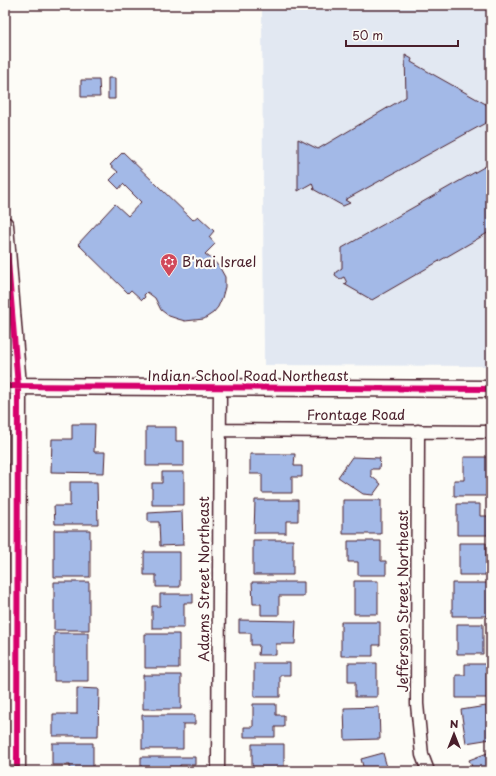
<svg xmlns="http://www.w3.org/2000/svg" width="496" height="776" font-family="'Playpen Sans',sans-serif">
<rect width="100%" height="100%" fill="#fdfcf7"/>
<filter id="ink" filterUnits="userSpaceOnUse"><feTurbulence type="fractalNoise" baseFrequency=".025" numOctaves="2"/><feDisplacementMap in="SourceGraphic" scale="8" xChannelSelector="R" yChannelSelector="G"/><feConvolveMatrix kernelMatrix="1 2 1 2 8 2 1 2 1" color-interpolation-filters="sRGB"/></filter>
<g filter="url(#ink)">
<path fill="#e2e8f2" d="M 262,5 L 491,5 L 491,366 L 264,365 Z"/>
<path fill="#a3b9e7" stroke="#4a1f2b" d="M 405,55 L 412,59 L 411,62 L 491,107 L 491,120 L 345,200 L 350,203 L 343,206 L 313,189 L 314,189 L 312,183 L 298,191 L 298,139 L 318,149 L 406,97 Z
M 108,78 L 115,78 L 115,99 L 108,99 Z
M 81,80 L 99,80 L 100,97 L 81,97 Z
M 123,152 L 193,220 L 198,216 L 214,231 L 209,237 L 215,244 L 205,254 L 213,260 L 220,268 L 225,277 L 225,287 L 222,298 L 218,307 L 213,313 L 204,319 L 185,321 L 178,319 L 169,316 L 161,310 L 155,298 L 147,292 L 144,295 L 145,297 L 142,300 L 131,290 L 128,293 L 78,244 L 115,204 L 128,216 L 141,202 L 123,184 L 119,189 L 110,180 L 118,172 L 110,165 Z
M 491,163 L 491,231 L 372,300 L 344,284 L 347,283 L 344,277 L 340,279 L 335,275 L 336,272 L 342,268 L 342,248 Z
M 72,424 L 95,424 L 94,452 L 105,452 L 104,473 L 51,472 L 52,439 L 72,439 Z
M 146,427 L 176,427 L 176,441 L 184,441 L 184,466 L 146,466 Z
M 250,454 L 295,454 L 294,466 L 302,466 L 302,477 L 292,477 L 292,493 L 262,493 L 262,474 L 250,474 Z
M 352,457 L 380,458 L 379,469 L 371,469 L 371,476 L 381,484 L 373,495 L 363,494 L 338,477 Z
M 464,457 L 490,457 L 490,496 L 454,496 L 454,480 L 464,480 Z
M 162,472 L 184,472 L 184,505 L 152,505 L 152,483 L 162,483 Z
M 70,482 L 97,482 L 98,524 L 55,524 L 54,506 L 70,506 Z
M 255,500 L 298,500 L 298,521 L 286,521 L 286,533 L 254,533 Z
M 343,500 L 381,500 L 381,534 L 343,534 Z
M 457,504 L 480,504 L 480,516 L 488,516 L 488,535 L 457,535 Z
M 182,511 L 183,545 L 160,546 L 159,522 L 148,522 L 148,513 Z
M 54,530 L 90,530 L 90,577 L 54,577 Z
M 253,540 L 293,540 L 293,575 L 253,575 Z
M 348,541 L 381,541 L 381,561 L 386,561 L 386,575 L 358,575 L 358,562 L 348,562 Z
M 459,543 L 486,543 L 486,575 L 459,575 Z
M 144,552 L 180,552 L 180,587 L 156,587 L 156,575 L 144,575 Z
M 354,581 L 378,581 L 378,614 L 354,614 Z
M 54,582 L 89,582 L 89,630 L 54,630 Z
M 252,582 L 304,582 L 304,596 L 279,596 L 279,615 L 261,615 L 261,604 L 253,604 Z
M 452,583 L 491,583 L 491,616 L 452,616 Z
M 160,594 L 193,594 L 193,603 L 184,603 L 184,628 L 152,628 L 152,606 L 160,606 Z
M 239,620 L 296,621 L 295,644 L 276,644 L 276,655 L 258,655 L 259,645 L 251,645 L 251,633 L 239,633 Z
M 341,622 L 380,622 L 380,645 L 373,645 L 373,656 L 341,656 Z
M 457,624 L 483,624 L 483,654 L 457,654 Z
M 54,633 L 88,633 L 88,681 L 54,681 Z
M 145,634 L 179,634 L 179,668 L 145,668 Z
M 254,663 L 290,663 L 290,675 L 280,675 L 280,697 L 254,697 Z
M 348,663 L 377,663 L 377,697 L 355,697 L 355,682 L 348,682 Z
M 465,664 L 487,664 L 487,698 L 456,698 L 456,675 L 465,675 Z
M 143,675 L 181,675 L 181,709 L 143,709 Z
M 77,688 L 99,689 L 98,736 L 53,736 L 53,714 L 77,714 Z
M 253,704 L 276,704 L 276,715 L 284,715 L 284,727 L 275,727 L 275,737 L 244,737 L 244,727 L 253,727 Z
M 486,706 L 489,728 L 491,727 L 491,739 L 466,743 L 461,710 Z
M 379,707 L 380,739 L 345,740 L 344,708 Z
M 142,715 L 195,715 L 195,724 L 183,724 L 183,749 L 142,749 Z
M 52,743 L 93,743 L 93,771 L 70,771 L 70,765 L 52,765 Z
M 252,744 L 284,744 L 284,768 L 277,768 L 277,771 L 252,770 Z
M 490,752 L 491,771 L 474,771 L 469,760 Z
M 383,753 L 388,771 L 361,771 L 364,770 L 361,759 Z
M 141,757 L 195,757 L 195,765 L 180,765 L 180,771 L 141,771 Z"/>
<g fill="none" stroke-linecap="round" stroke-linejoin="round">
<defs>
<path id="minor" d="M 220,430 L 491,432
M 418,431 L 417,704 L 422,755 L 428,771
M 218,771 L 220,387"/>
<path id="tertiary" d="M 5,225 L 18,386 L 17,771
M 5,386 L 491,389"/>
</defs>
<use href="#minor" stroke="#4a1f2b" stroke-width="15"/>
<use href="#tertiary" stroke="#4a1f2b" stroke-width="19"/>
<use href="#minor" stroke="#fdfcf7" stroke-width="12"/>
<use href="#tertiary" stroke="#fdfcf7" stroke-width="16"/>
<defs>
<path id="cycleway" d="M 5,225 L 18,386 L 17,771
M 5,386 L 491,389"/>
</defs>
<use href="#cycleway" stroke="#fdfcf7" stroke-width="8"/>
<use href="#cycleway" stroke="#d6006c" stroke-width="6"/>
</g>
</g>
<defs>
<symbol id="synagogue-pin" viewBox="-11 -11 22 30"><path d="M0 17L-7.5 6A9.5 9.5 0 1 1 7.5 6Z" fill="#d1495b" stroke="#fdfcf7"/><path d="M0-6.5L5.6 3.2H-5.6ZM0 6.5L5.6-3.2H-5.6Z" fill="#fff"/></symbol>
</defs>
<g fill-rule="evenodd">
<use href="#synagogue-pin" x="159" y="252" width="20" height="27"/>
</g>
<g text-anchor="middle" stroke-width="4" stroke-linejoin="round" paint-order="stroke">
<g font-size="14" fill="#4a1f2b" stroke="#fdfcf7" text-anchor="start">
<text x="182" y="267">B'nai Israel</text>
</g>
<g font-size="14" fill="#4a1f2b" stroke="#fdfcf7">
<text x="248" y="381">Indian School Road Northeast</text>
<text x="356" y="420">Frontage Road</text>
<text transform="translate(204 579) rotate(-90)" y="5">Adams Street Northeast</text>
<text transform="translate(403 601) rotate(-90)" y="5">Jefferson Street Northeast</text>
</g>
</g>
<rect width="496" height="776" fill="none" stroke="#fdfcf7" stroke-width="20"/>
<rect x="10" y="10" width="476" height="756" fill="none" stroke="#4a1f2b" stroke-width="1.5" filter="url(#ink)"/>
<g transform="translate(454 734)" stroke="#fdfcf7" stroke-width="3" paint-order="stroke">
<path d="M0-3L7 15L0 10L-7 15Z" fill="#4a1f2b"/>
<text y="-6" font-size="11" font-weight="bold" text-anchor="middle" fill="#4a1f2b">N</text>
</g>
<path d="M346 40v6h112v-6" fill="none" stroke="#4a1f2b" stroke-width="2"/>
<text x="352" y="40" font-size="12" fill="#4a1f2b" stroke="#fdfcf7" stroke-width="3" paint-order="stroke">50 m</text>
</svg>
